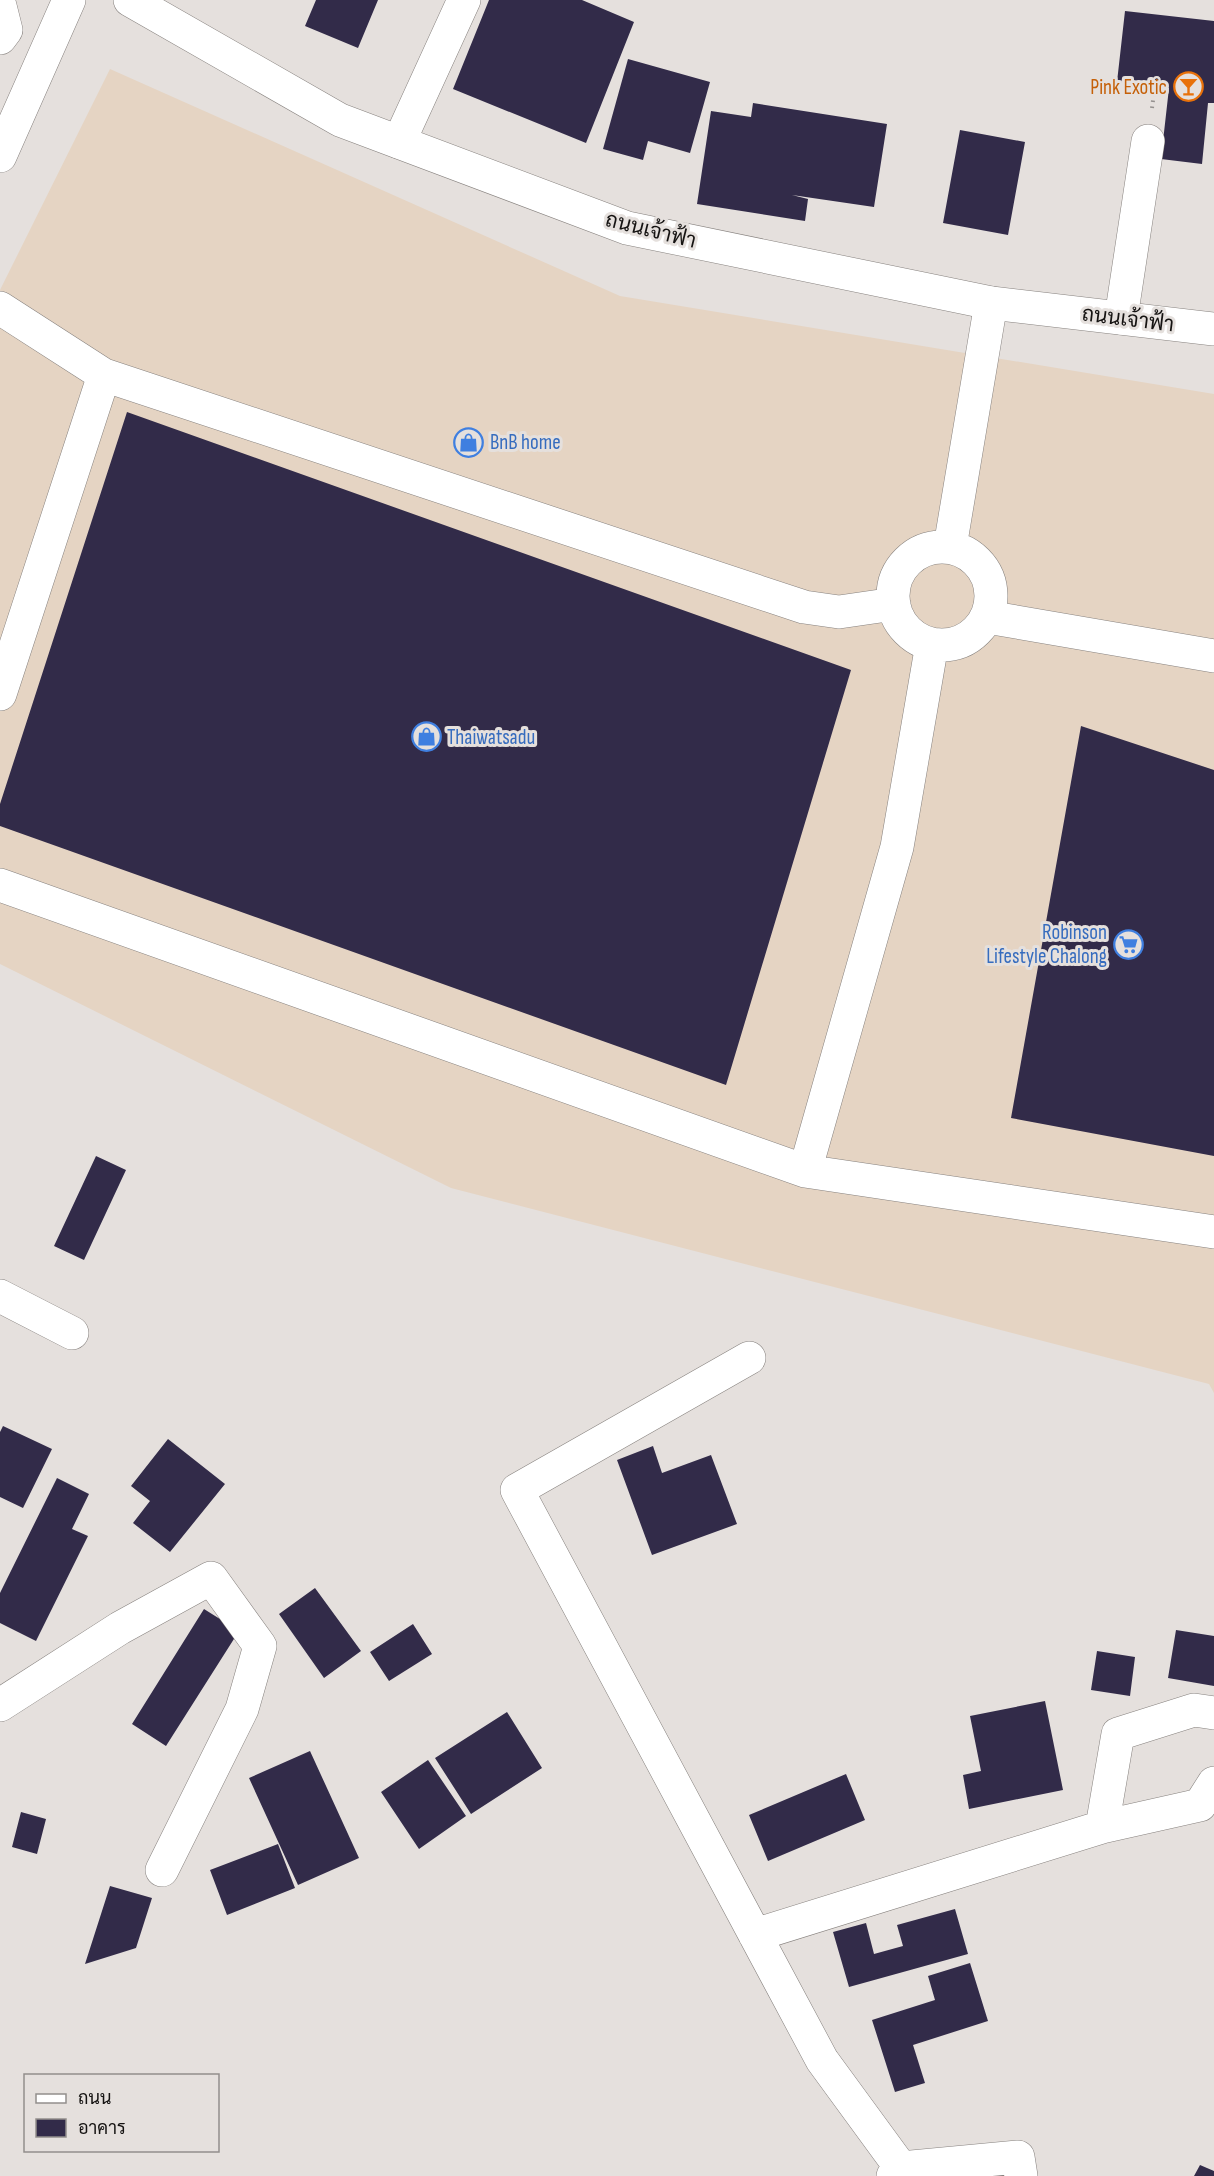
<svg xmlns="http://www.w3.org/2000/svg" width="1214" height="2176" font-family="'Sofia Sans Condensed',Sarabun,sans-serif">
<rect width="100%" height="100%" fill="#e5e0dd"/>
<path fill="#e5d4c3" d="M 110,69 L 620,296 L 1214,394 L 1214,1393 L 1209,1384 L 451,1188 L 0,964 L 0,290 Z"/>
<path fill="#322b49" d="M 316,0 L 378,0 L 358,48 L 305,26 Z
M 489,0 L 582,0 L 634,22 L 586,143 L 453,89 Z
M 1125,11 L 1214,21 L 1214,103 L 1208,103 L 1202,164 L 1161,159 L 1169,88 L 1117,82 Z
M 628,59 L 710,82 L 690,153 L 648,141 L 643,160 L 603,149 Z
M 753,103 L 887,124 L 874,207 L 792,195 L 808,199 L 805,221 L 697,204 L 711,111 L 751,117 Z
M 960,130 L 1025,142 L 1008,235 L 943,223 Z
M 127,412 L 851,670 L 726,1085 L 0,826 L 0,804 Z
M 1081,726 L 1214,770 L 1214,1156 L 1011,1118 Z
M 96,1156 L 126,1170 L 84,1260 L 54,1246 Z
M 3,1426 L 52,1449 L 23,1508 L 0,1497 L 0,1432 Z
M 168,1439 L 225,1484 L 170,1552 L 133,1523 L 150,1501 L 131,1486 Z
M 653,1446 L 662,1473 L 711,1455 L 737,1524 L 652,1555 L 617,1460 Z
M 57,1478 L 89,1494 L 72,1529 L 88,1536 L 36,1641 L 0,1623 L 0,1593 Z
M 315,1588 L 361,1651 L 324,1678 L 279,1614 Z
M 204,1609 L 239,1631 L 166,1746 L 132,1724 Z
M 413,1624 L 432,1654 L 389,1681 L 370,1652 Z
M 1176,1630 L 1214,1636 L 1214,1686 L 1168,1678 Z
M 1097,1651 L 1135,1657 L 1130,1696 L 1091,1690 Z
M 1045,1701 L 1063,1790 L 969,1809 L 963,1775 L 981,1771 L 970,1716 Z
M 507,1712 L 542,1768 L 471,1814 L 435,1758 Z
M 310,1751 L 359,1858 L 298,1885 L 249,1778 Z
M 428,1760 L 466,1816 L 419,1849 L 381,1792 Z
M 846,1774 L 865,1820 L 768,1861 L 749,1815 Z
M 21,1812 L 46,1819 L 37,1854 L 12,1847 Z
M 278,1844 L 295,1888 L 227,1915 L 210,1870 Z
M 110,1886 L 152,1898 L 136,1948 L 85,1964 Z
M 955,1909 L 968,1954 L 849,1987 L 833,1932 L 866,1923 L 874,1954 L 903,1946 L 897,1925 Z
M 970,1963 L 988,2021 L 913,2045 L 925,2083 L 895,2092 L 872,2020 L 935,2000 L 928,1976 Z
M 1200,2165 L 1214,2171 L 1214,2176 L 1194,2176 Z"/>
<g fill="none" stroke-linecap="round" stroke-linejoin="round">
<defs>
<path id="minor" d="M 0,6 L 6,30 L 0,38
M 399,142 L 464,0
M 0,156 L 69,0
M 0,308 L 104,375 L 804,607 L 839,612 L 894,604
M 1121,318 L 1148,141
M 950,547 L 991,303
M893 596a49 49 0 1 1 98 0a49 49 0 1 1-98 0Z
M 987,617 L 1214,656
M 0,694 L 104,375
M 0,885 L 805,1171 L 1214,1232
M 805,1171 L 897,847 L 932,644
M 0,1296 L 72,1333
M 749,1358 L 517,1490 L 822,2060 L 901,2168 L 893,2176
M 0,1705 L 120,1628 L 211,1578 L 260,1646 L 242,1709 L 162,1870
M 1102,1827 L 1118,1734 L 1194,1710 L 1214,1713
M 755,1935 L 1102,1827 L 1200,1805 L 1214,1783
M 901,2168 L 1018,2157 L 1021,2176"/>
<path id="major" d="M 130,0 L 340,120 L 627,228 L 991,303 L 1214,329"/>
</defs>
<use href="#minor" stroke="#87827f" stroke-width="34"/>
<use href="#major" stroke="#87827f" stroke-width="34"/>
<path stroke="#94908e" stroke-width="4" stroke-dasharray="1.5 4.5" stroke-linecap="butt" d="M 1152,108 L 1155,86"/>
<use href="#minor" stroke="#fff" stroke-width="33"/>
<use href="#major" stroke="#fff" stroke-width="33"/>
</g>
<defs>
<symbol id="bar-ring" viewBox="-11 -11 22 22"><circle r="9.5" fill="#e5e0dd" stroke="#e8710a" stroke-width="1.5"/><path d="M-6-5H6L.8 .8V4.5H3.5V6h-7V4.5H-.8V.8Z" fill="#e8710a"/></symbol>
<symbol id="shop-ring" viewBox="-11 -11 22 22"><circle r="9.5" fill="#e5e0dd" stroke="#3f7fe0" stroke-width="1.5"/><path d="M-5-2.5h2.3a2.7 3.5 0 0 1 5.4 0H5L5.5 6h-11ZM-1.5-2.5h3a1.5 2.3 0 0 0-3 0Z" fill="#3f7fe0"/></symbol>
<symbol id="supermarket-ring" viewBox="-11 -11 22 22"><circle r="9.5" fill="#e5e0dd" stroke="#3f7fe0" stroke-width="1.5"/><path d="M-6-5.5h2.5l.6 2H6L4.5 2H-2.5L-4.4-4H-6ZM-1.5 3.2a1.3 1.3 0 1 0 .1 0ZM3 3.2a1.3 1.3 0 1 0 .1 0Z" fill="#3f7fe0"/></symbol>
</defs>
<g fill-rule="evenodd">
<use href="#bar-ring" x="1172" y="70" width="33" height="33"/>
<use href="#shop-ring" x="452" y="426" width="33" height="33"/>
<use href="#shop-ring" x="410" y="720" width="33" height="33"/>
<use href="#supermarket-ring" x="1112" y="928" width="33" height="33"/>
</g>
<g text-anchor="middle" stroke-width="6" stroke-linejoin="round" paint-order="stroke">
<g font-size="21" fill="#c56008" stroke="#e5e0dd" text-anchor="end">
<text x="1167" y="94">Pink Exotic</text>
</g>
<g font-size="21" fill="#151312" stroke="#e5e0dd">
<text transform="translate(651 230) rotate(14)" y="7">ถนนเจ้าฟ้า</text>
<text transform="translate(1128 319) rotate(7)" y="7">ถนนเจ้าฟ้า</text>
</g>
<g font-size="21" fill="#366cbe" stroke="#e5e0dd" text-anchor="start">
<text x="490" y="449">BnB home</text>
<text x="447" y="744">Thaiwatsadu</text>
<text x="1107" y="939" text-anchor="end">Robinson<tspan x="1107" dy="24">Lifestyle Chalong</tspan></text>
</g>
</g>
<rect x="24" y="2074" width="195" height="78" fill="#e5e0dd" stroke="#928e8c" stroke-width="1.5"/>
<rect x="36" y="2094" width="30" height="9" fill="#ffffff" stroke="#928e8c" stroke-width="1.5"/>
<text x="78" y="2104" font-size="18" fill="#151312">ถนน</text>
<rect x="36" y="2119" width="30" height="18" fill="#322b49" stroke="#928e8c" stroke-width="1.5"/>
<text x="78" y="2134" font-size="18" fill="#151312">อาคาร</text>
</svg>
